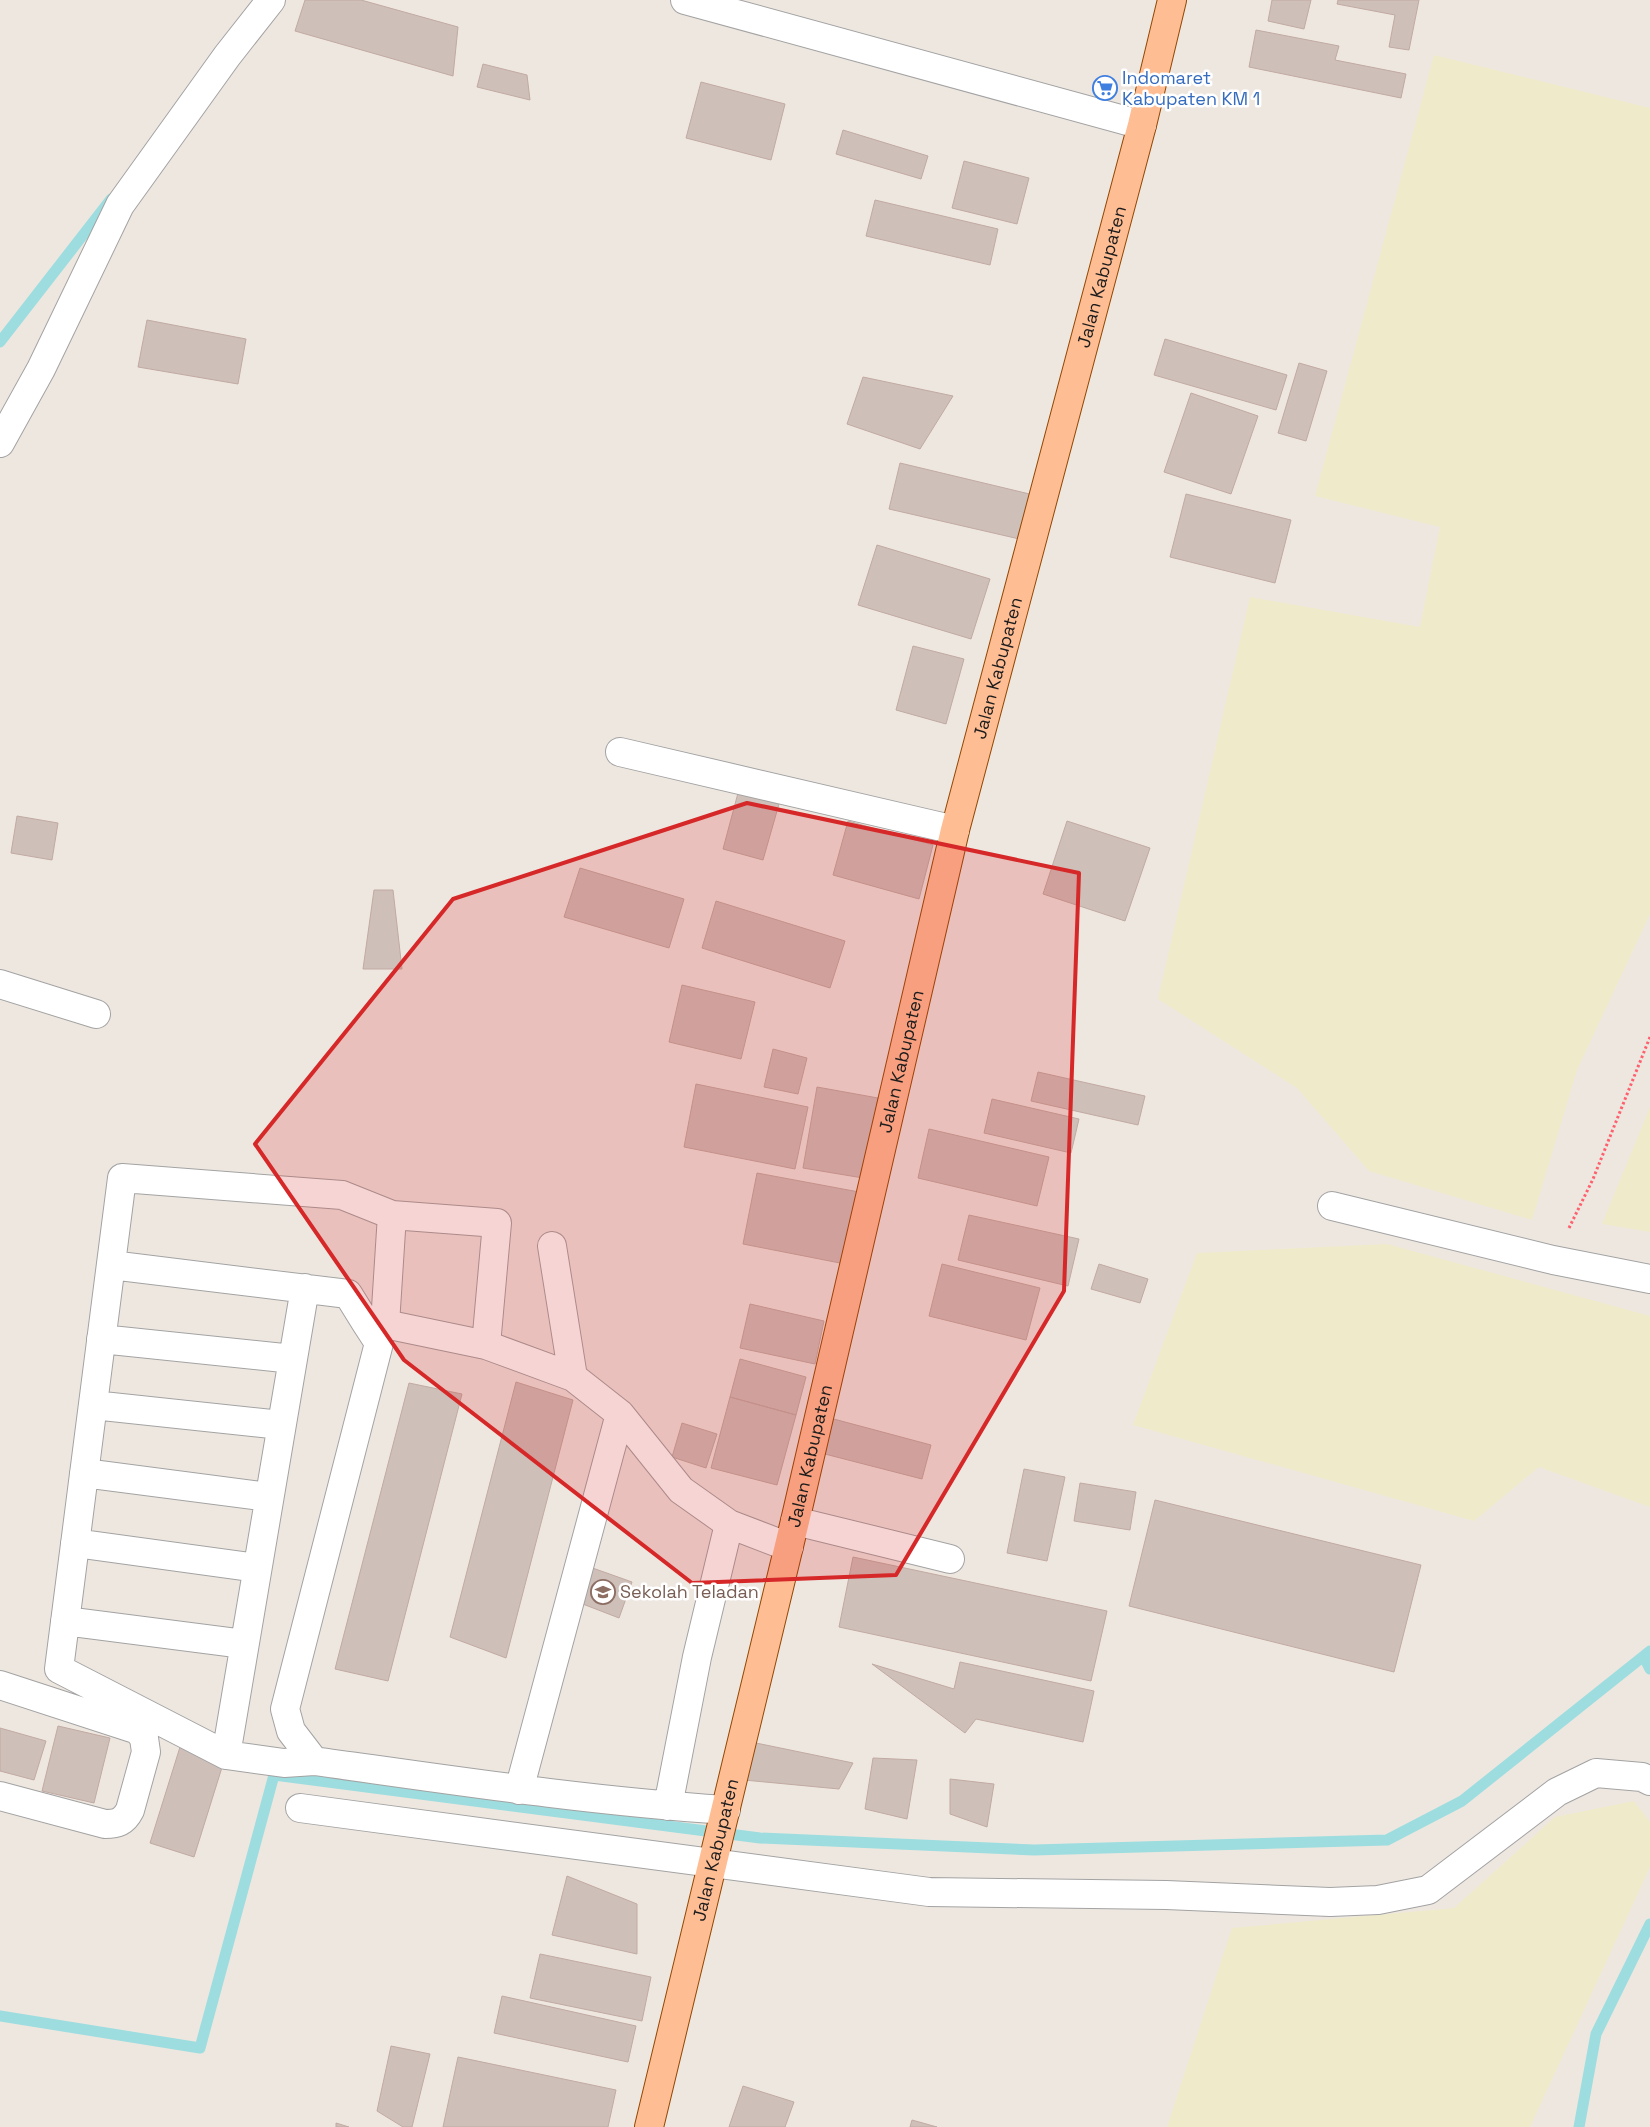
<svg xmlns="http://www.w3.org/2000/svg" width="1650" height="2127" font-family="'Space Grotesk',sans-serif">
<rect width="100%" height="100%" fill="#eee7e0"/>
<path fill="#efebca" d="M 1434,55 L 1650,108 L 1650,914 L 1577,1070 L 1532,1220 L 1369,1171 L 1297,1088 L 1158,999 L 1250,597 L 1420,627 L 1440,527 L 1315,496 Z
M 1650,1107 L 1650,1232 L 1602,1224 Z
M 1387,1244 L 1650,1316 L 1650,1507 L 1539,1467 L 1474,1521 L 1133,1425 L 1197,1253 Z
M 1634,1801 L 1650,1822 L 1650,1867 L 1530,2127 L 1167,2127 L 1232,1928 L 1454,1908 L 1555,1817 Z"/>
<g fill="none" stroke-linecap="round" stroke-linejoin="round">
<path stroke="#9ddddf" stroke-width="11" d="M 0,342 L 111,199
M 1644,1657 L 1650,1669
M 0,2016 L 200,2048 L 274,1775 L 760,1838 L 1034,1850 L 1387,1840 L 1462,1801 L 1650,1651
M 1579,2127 L 1596,2034 L 1650,1924"/>
</g>
<path fill="#cebfb9" stroke="#c1aaa2" d="M 305,0 L 361,0 L 458,27 L 453,76 L 295,31 Z
M 1272,0 L 1311,0 L 1304,29 L 1268,21 Z
M 1338,0 L 1419,0 L 1409,50 L 1389,47 L 1395,15 L 1337,4 Z
M 1256,30 L 1339,46 L 1335,60 L 1406,74 L 1401,98 L 1249,67 Z
M 483,64 L 527,75 L 530,100 L 477,87 Z
M 701,82 L 785,104 L 771,160 L 686,138 Z
M 843,130 L 928,156 L 921,179 L 836,154 Z
M 964,161 L 1029,178 L 1017,224 L 952,208 Z
M 875,200 L 998,229 L 990,265 L 866,236 Z
M 147,320 L 246,339 L 238,384 L 138,367 Z
M 1165,339 L 1287,375 L 1276,410 L 1154,375 Z
M 1299,363 L 1327,371 L 1306,441 L 1278,433 Z
M 863,377 L 953,396 L 920,449 L 847,424 Z
M 1191,393 L 1258,416 L 1231,494 L 1164,472 Z
M 900,463 L 1038,496 L 1028,541 L 889,509 Z
M 1186,494 L 1291,520 L 1275,583 L 1170,557 Z
M 877,545 L 990,579 L 971,639 L 858,605 Z
M 913,646 L 964,659 L 946,724 L 896,710 Z
M 738,793 L 779,804 L 763,860 L 723,849 Z
M 17,816 L 58,823 L 52,860 L 11,853 Z
M 848,821 L 933,845 L 919,899 L 833,875 Z
M 1067,821 L 1150,848 L 1125,921 L 1043,894 Z
M 580,868 L 684,899 L 669,948 L 564,917 Z
M 374,890 L 393,890 L 402,969 L 363,969 Z
M 716,901 L 845,941 L 830,988 L 702,948 Z
M 682,985 L 755,1002 L 741,1059 L 669,1042 Z
M 773,1049 L 807,1058 L 798,1094 L 764,1087 Z
M 1038,1072 L 1145,1096 L 1138,1125 L 1031,1101 Z
M 696,1084 L 808,1107 L 795,1169 L 684,1147 Z
M 817,1087 L 878,1098 L 863,1178 L 803,1168 Z
M 992,1099 L 1079,1119 L 1071,1153 L 984,1133 Z
M 929,1129 L 1049,1157 L 1037,1206 L 918,1178 Z
M 757,1173 L 859,1192 L 845,1264 L 743,1244 Z
M 969,1215 L 1079,1239 L 1068,1286 L 958,1260 Z
M 942,1264 L 1040,1288 L 1026,1340 L 929,1316 Z
M 1099,1264 L 1148,1279 L 1140,1303 L 1091,1289 Z
M 750,1304 L 824,1321 L 815,1364 L 740,1348 Z
M 740,1359 L 806,1377 L 796,1415 L 730,1397 Z
M 516,1382 L 573,1400 L 506,1658 L 450,1637 Z
M 409,1383 L 462,1394 L 388,1681 L 335,1669 Z
M 730,1397 L 796,1415 L 777,1485 L 711,1468 Z
M 830,1418 L 931,1445 L 922,1479 L 821,1453 Z
M 682,1423 L 717,1434 L 706,1468 L 672,1457 Z
M 1024,1469 L 1065,1477 L 1047,1561 L 1007,1553 Z
M 1080,1483 L 1136,1492 L 1130,1530 L 1074,1521 Z
M 1155,1500 L 1421,1565 L 1394,1672 L 1129,1606 Z
M 853,1557 L 1107,1611 L 1091,1681 L 839,1627 Z
M 587,1566 L 632,1582 L 619,1618 L 575,1601 Z
M 960,1662 L 1094,1691 L 1083,1742 L 976,1719 L 965,1733 L 872,1664 L 954,1689 Z
M 58,1726 L 110,1738 L 94,1803 L 42,1791 Z
M 0,1728 L 46,1741 L 34,1780 L 0,1771 Z
M 756,1743 L 853,1763 L 839,1789 L 744,1780 Z
M 180,1747 L 224,1761 L 194,1857 L 150,1843 Z
M 873,1758 L 917,1760 L 907,1819 L 865,1809 Z
M 950,1779 L 994,1784 L 987,1827 L 950,1814 Z
M 567,1876 L 637,1904 L 637,1954 L 552,1935 Z
M 540,1954 L 651,1977 L 642,2021 L 530,1998 Z
M 502,1996 L 636,2026 L 628,2062 L 494,2033 Z
M 391,2046 L 430,2054 L 412,2127 L 403,2127 L 377,2111 Z
M 458,2057 L 616,2090 L 608,2127 L 443,2127 Z
M 743,2086 L 794,2102 L 785,2127 L 729,2127 Z
M 912,2120 L 937,2127 L 910,2127 Z
M 336,2123 L 349,2127 L 336,2127 Z"/>
<g fill="none" stroke-linecap="round" stroke-linejoin="round">
<defs>
<path id="minor" d="M 685,0 L 1142,125
M 0,443 L 41,369 L 120,205 L 227,56 L 271,0
M 620,752 L 955,830
M 0,984 L 96,1014
M 1332,1206 L 1553,1260 L 1650,1279
M 552,1246 L 573,1377
M 111,1265 L 348,1294 L 366,1323
M 385,1324 L 392,1215 L 497,1223 L 486,1345
M 101,1339 L 293,1359
M 93,1405 L 281,1425
M 84,1473 L 269,1497
M 795,1521 L 950,1559
M 75,1543 L 257,1568
M 65,1621 L 244,1644
M 0,1685 L 138,1730 L 144,1738 L 146,1752 L 130,1810 C 124,1822 117,1824 105,1824 L 0,1796
M 226,1755 L 305,1288
M 314,1761 L 284,1763 L 226,1755 L 59,1669 L 122,1178 L 342,1195 L 392,1215
M 519,1790 L 620,1414
M 668,1806 L 697,1657 L 729,1524
M 300,1808 L 929,1892 L 1166,1895 L 1330,1902 L 1378,1900 L 1428,1890 L 1557,1792 L 1596,1773 L 1642,1777 L 1650,1781
M 726,1810 C 588,1801 451,1780 314,1761 L 291,1731 L 285,1709 L 379,1343 L 366,1323 L 385,1324 L 486,1345 L 573,1377 L 620,1414 L 681,1490 L 729,1524 L 789,1547"/>
<g id="major">
<path id="s1" d="M 649,2127 L 795,1521 L 955,830 L 1142,125 L 1172,0"/>
</g>
</defs>
<use href="#minor" stroke="#a3a3a3" stroke-width="30"/>
<use href="#major" stroke="#934700" stroke-width="30"/>
<path stroke="#ff606e" stroke-width="3" stroke-dasharray="2.5 2.5" stroke-linecap="butt" d="M 1569,1228 L 1593,1179 L 1650,1037"/>
<use href="#minor" stroke="#fff" stroke-width="28"/>
<use href="#major" stroke="#ffbd94" stroke-width="28"/>
</g>
<path fill="#d62828" fill-opacity="0.2" stroke="#d62828" stroke-width="4" stroke-linejoin="round" d="M 747,803 L 1079,873 L 1064,1291 L 896,1575 L 692,1583 L 404,1360 L 255,1144 L 453,899 Z"/>
<defs>
<symbol id="supermarket-ring" viewBox="-11 -11 22 22"><circle r="9.5" fill="#fff" stroke="#3f7fe0" stroke-width="1.5"/><path d="M-6-5.5h2.5l.6 2H6L4.5 2H-2.5L-4.4-4H-6ZM-1.5 3.2a1.3 1.3 0 1 0 .1 0ZM3 3.2a1.3 1.3 0 1 0 .1 0Z" fill="#3f7fe0"/></symbol>
<symbol id="school-ring" viewBox="-11 -11 22 22"><circle r="9.5" fill="#fff" stroke="#8d6e63" stroke-width="1.5"/><path d="M0-5L7-2L0 1L-7-2ZM-4 1L0 2.5L4 1V4Q0 6-4 4Z" fill="#8d6e63"/></symbol>
</defs>
<g fill-rule="evenodd">
<use href="#supermarket-ring" x="1091" y="74" width="28" height="28"/>
<use href="#school-ring" x="589" y="1578" width="28" height="28"/>
</g>
<g text-anchor="middle" stroke-width="5" stroke-linejoin="round" paint-order="stroke">
<g font-size="18" fill="#366cbe" stroke="#fff" text-anchor="start">
<text x="1122" y="84">Indomaret<tspan x="1122" dy="21">Kabupaten KM 1</tspan></text>
</g>
<g font-size="18" fill="#1c1c1c" stroke="#fff">
<text dy="6" stroke="none"><textPath href="#s1" startOffset="1905">Jalan Kabupaten</textPath></text>
<text dy="6" stroke="none"><textPath href="#s1" startOffset="1500">Jalan Kabupaten</textPath></text>
<text dy="6" stroke="none"><textPath href="#s1" startOffset="1095">Jalan Kabupaten</textPath></text>
<text dy="6" stroke="none"><textPath href="#s1" startOffset="690">Jalan Kabupaten</textPath></text>
<text dy="6" stroke="none"><textPath href="#s1" startOffset="285">Jalan Kabupaten</textPath></text>
</g>
<g font-size="18" fill="#785e54" stroke="#fff" text-anchor="start">
<text x="620" y="1598">Sekolah Teladan</text>
</g>
</g>
</svg>
